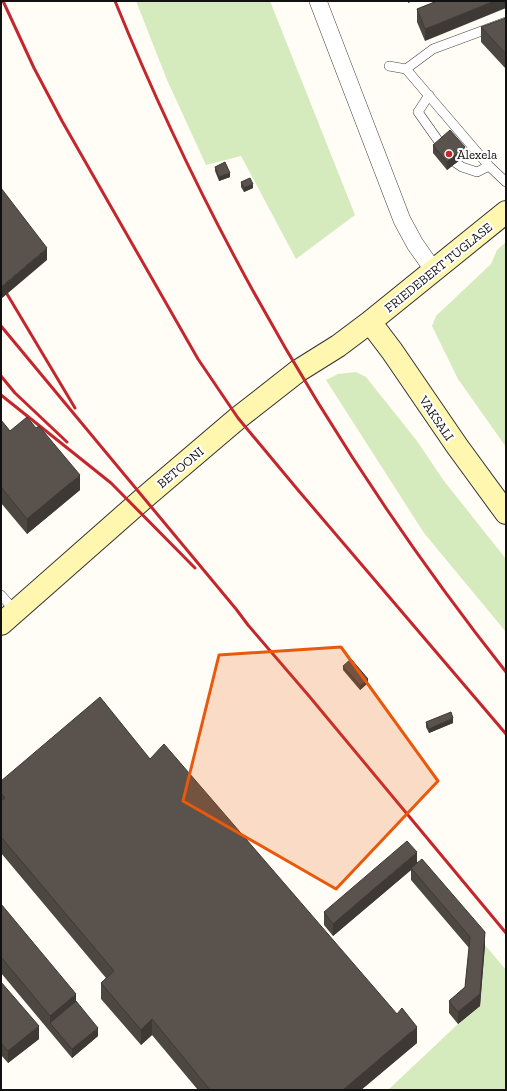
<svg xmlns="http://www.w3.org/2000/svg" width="507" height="1091" font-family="'Zilla Slab',serif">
<rect width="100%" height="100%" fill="#fffdf5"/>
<path fill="#d5ebbd" d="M 136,1 L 270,1 L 355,215 L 296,259 L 241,156 L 206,165 L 167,80 Z
M 506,242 L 506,447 L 458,379 L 432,326 L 436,316 L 491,264 L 497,250 Z
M 356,372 L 366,377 L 417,441 L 444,481 L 506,559 L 506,632 L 424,533 L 326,380 L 338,374 Z
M 485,945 L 506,970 L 506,1090 L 388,1090 L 458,1024 L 480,1006 Z"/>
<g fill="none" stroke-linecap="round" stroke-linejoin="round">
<defs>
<path id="lane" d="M 506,22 L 433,49 L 406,69 L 489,166 L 506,182
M 389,66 L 406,69
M 429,95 L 418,112 L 442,146
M 456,163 L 462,167 L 477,172 L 489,166
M 1,595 L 15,611"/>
<path id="street" d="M 318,1 L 402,220 L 415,244 L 434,271"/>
<path id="secondary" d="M 370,322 L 392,351 L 457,446 L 506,513
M 1,624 L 144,498 L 238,418 L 298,371 L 338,346 L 370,322 L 506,212"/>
</defs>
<use href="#lane" stroke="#444" stroke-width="10"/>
<use href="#street" stroke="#444" stroke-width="18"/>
<use href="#secondary" stroke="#333" stroke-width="24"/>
<use href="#lane" stroke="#fff" stroke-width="9"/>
<use href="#street" stroke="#fff" stroke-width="17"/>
<use href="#secondary" stroke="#fff6b0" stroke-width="22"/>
<path stroke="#c4262e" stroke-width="3" d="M 3,1 L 34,68 L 62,121 L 198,359 L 238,418 L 298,490 L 506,734
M 115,1 C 213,242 345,468 506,672
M 7,294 L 75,408
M 1,326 L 236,609 L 248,625 L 309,696 L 506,933
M 1,376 L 15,393 L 67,442
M 1,395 L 111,483 L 195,568"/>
</g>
<path fill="#4d4742" d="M 437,1 L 425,41 L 417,22 L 417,9 Z
M 506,18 L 506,69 L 481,42 L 481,27 Z
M 433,145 L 465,156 L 447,170 L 433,153 Z
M 215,167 L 230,177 L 219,181 L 215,171 Z
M 241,182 L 253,188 L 244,192 L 241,187 Z
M 1,420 L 10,431 L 80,490 L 27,534 L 1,503 Z
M 343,666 L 368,683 L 360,690 L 343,670 Z
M 426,722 L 453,723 L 429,733 L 426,727 Z
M 150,759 L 417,1043 L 361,1090 L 198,1090 L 152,1035 L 141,1045 L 101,999 L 101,983 L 106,978 L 1,853 L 1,781 Z
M 417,863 L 485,945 L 480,1006 L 458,1024 L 449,1013 L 449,1001 L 465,987 L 469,948 L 411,880 L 411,870 L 333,936 L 324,925 L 324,912 Z
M 1,904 L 76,1001 L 98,1036 L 72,1058 L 1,973 Z
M 1,982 L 39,1039 L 8,1063 L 1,1055 Z"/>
<path fill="#3f3936" d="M 408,1 L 413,1 L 408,3 Z
M 494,1 L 506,1 L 506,8 L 425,41 L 425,29 Z
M 465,147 L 465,156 L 447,170 L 447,162 Z
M 230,173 L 230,177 L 219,181 L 219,177 Z
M 253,184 L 253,188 L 244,192 L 244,188 Z
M 47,248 L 47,260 L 1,299 L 1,287 Z
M 80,475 L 80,490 L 27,534 L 27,519 Z
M 368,679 L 368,683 L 360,690 L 360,686 Z
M 453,718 L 453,723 L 429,733 L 429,729 Z
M 417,852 L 417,864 L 411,868 L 411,870 L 333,936 L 333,924 Z
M 485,932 L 485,945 L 480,1006 L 458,1024 L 458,1012 Z
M 76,994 L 76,1009 L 50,1023 L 50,1016 Z
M 152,1019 L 152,1035 L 141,1045 L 141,1030 Z
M 39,1026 L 39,1039 L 8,1063 L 8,1051 Z
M 417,1027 L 417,1043 L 361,1090 L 343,1090 Z
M 98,1028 L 98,1036 L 72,1058 L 72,1049 Z"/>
<path fill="#5a524d" stroke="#3f3936" d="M 437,1 L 494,1 L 425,29 L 417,9 Z
M 506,18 L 506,54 L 481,27 Z
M 450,130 L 465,147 L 447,162 L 433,145 Z
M 225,162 L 230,173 L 219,177 L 215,167 Z
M 250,178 L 253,184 L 244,188 L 241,182 Z
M 1,188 L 47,248 L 1,287 Z
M 27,417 L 36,428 L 39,426 L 80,475 L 27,519 L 1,487 L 1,420 L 10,431 Z
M 351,659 L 368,679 L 360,686 L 343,666 Z
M 100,697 L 150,759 L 164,744 L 397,1014 L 402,1008 L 417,1027 L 343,1090 L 210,1090 L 152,1019 L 141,1030 L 101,983 L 114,971 L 1,837 L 1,801 L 5,798 L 1,793 L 1,781 Z
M 451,712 L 453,718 L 429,729 L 426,722 Z
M 407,841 L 417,852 L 333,924 L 324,912 Z
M 422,859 L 485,932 L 480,994 L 458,1012 L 449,1001 L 465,987 L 470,937 L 411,868 Z
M 1,904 L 76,994 L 50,1016 L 1,957 Z
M 1,982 L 39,1026 L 8,1051 L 1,1043 Z
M 76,1001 L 98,1028 L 72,1049 L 50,1023 Z"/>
<path fill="#e8590c" fill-opacity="0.2" stroke="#e8590c" stroke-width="3" stroke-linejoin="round" d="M 341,647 L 438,781 L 336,889 L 183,801 L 219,655 Z"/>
<circle fill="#c4262e" stroke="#fff" stroke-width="1.5" cx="449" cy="154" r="4"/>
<g text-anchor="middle" stroke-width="4" stroke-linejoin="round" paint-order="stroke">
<g font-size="13" fill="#111" stroke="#fff" text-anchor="start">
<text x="457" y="159">Alexela</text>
</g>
<g font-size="13" fill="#111" stroke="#fff">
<text transform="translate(438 267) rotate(-39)" y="5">FRIEDEBERT TUGLASE</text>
<text transform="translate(437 418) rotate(56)" y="5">VAKSALI</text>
<text transform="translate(180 467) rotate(-40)" y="5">BETOONI</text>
</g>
</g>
<rect width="507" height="1091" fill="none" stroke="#111111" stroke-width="4"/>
</svg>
